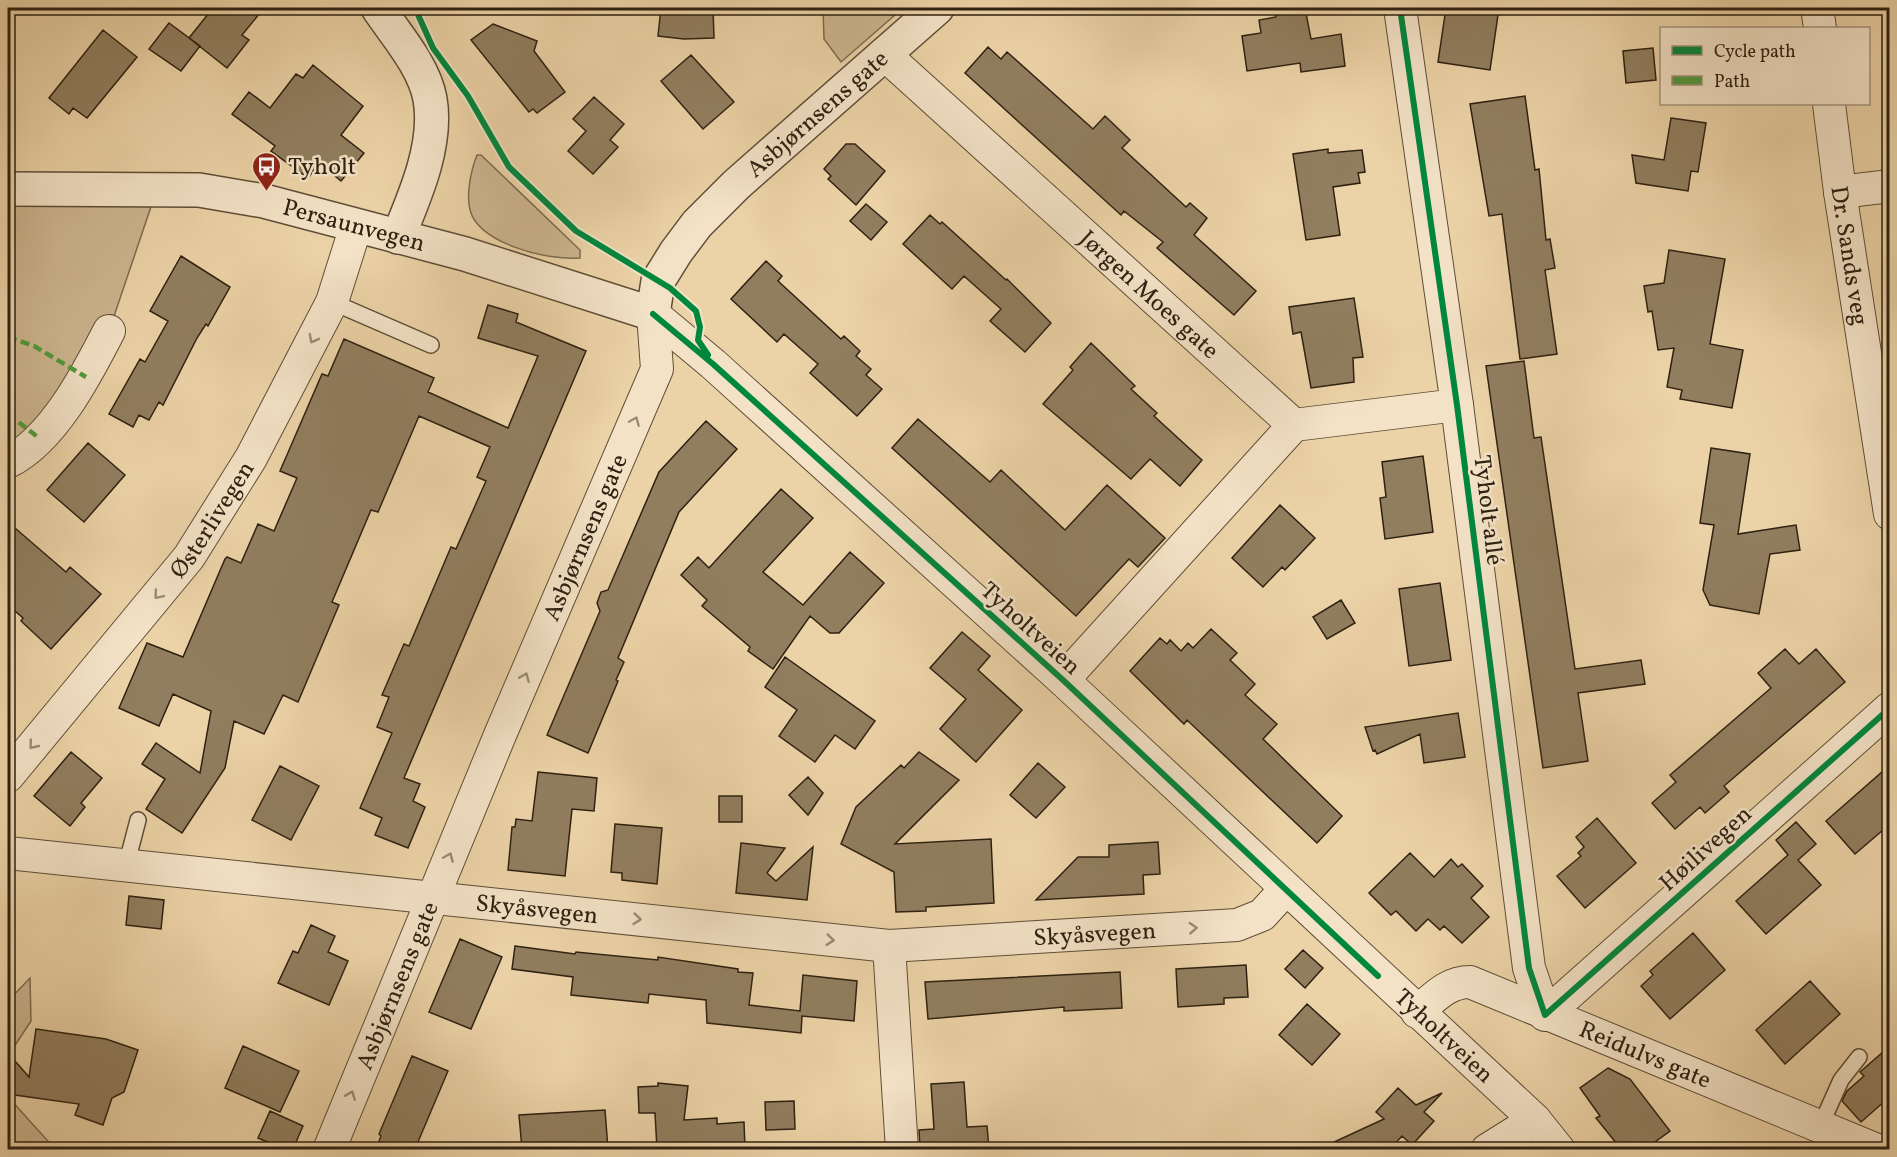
<svg xmlns="http://www.w3.org/2000/svg" width="1897" height="1157" font-family="Vollkorn,serif">
<rect width="100%" height="100%" fill="#ecd3a7"/>
<filter id="stains"><feTurbulence type="fractalNoise" baseFrequency=".00333" numOctaves="4"/><feColorMatrix values="0 0 0 0 .2 0 0 0 0 .09 0 0 0 0 .02 0 0 0 .5 -.17"/></filter>
<radialGradient id="worn" r=".72"><stop offset=".6" stop-color="#630" stop-opacity="0"/><stop offset="1" stop-color="#630" stop-opacity=".3"/></radialGradient>
<path fill="#ccb58e" stroke="#7d6b50" stroke-width="1.5" d="M 823,8 L 903,8 L 841,62 L 824,39 Z
M 477,155 L 481,155 L 580,250 L 580,258 C 549,261 479,244 470,210 C 466,194 471,170 477,155 Z
M 8,189 L 157,189 L 109,331 L 8,462 Z
M 30,978 L 31,1021 L 8,1056 L 10,1099 L 55,1149 L 8,1150 L 8,1001 Z"/>
<path fill="#917e5f" stroke="#2e2112" stroke-width="1.5" d="M 213,8 L 264,8 L 242,35 L 249,40 L 227,68 L 189,38 Z
M 661,8 L 713,8 L 714,38 L 684,39 L 658,36 Z
M 1275,8 L 1305,8 L 1311,39 L 1341,34 L 1345,66 L 1301,72 L 1300,63 L 1247,71 L 1242,36 L 1261,33 L 1259,20 L 1276,17 Z
M 1446,8 L 1499,8 L 1490,70 L 1438,62 Z
M 169,23 L 200,46 L 181,71 L 149,49 Z
M 493,24 L 537,41 L 534,51 L 565,92 L 537,113 L 533,109 L 529,112 L 471,40 Z
M 103,30 L 137,57 L 87,118 L 73,108 L 69,114 L 49,98 Z
M 988,47 L 1001,59 L 1007,52 L 1093,129 L 1105,116 L 1130,140 L 1122,148 L 1186,207 L 1190,203 L 1207,218 L 1194,235 L 1256,291 L 1234,315 L 1157,248 L 1163,242 L 1124,211 L 1121,215 L 965,73 Z
M 1653,48 L 1656,80 L 1626,83 L 1623,51 Z
M 691,55 L 734,102 L 703,129 L 661,81 Z
M 313,65 L 363,106 L 341,135 L 364,153 L 341,181 L 319,163 L 308,178 L 271,151 L 275,146 L 232,114 L 249,92 L 270,108 L 296,74 L 303,78 Z
M 1525,96 L 1535,170 L 1539,169 L 1546,240 L 1550,239 L 1555,268 L 1545,270 L 1557,354 L 1520,359 L 1502,214 L 1489,216 L 1470,104 Z
M 594,97 L 624,124 L 610,140 L 618,147 L 593,174 L 568,151 L 586,131 L 573,119 Z
M 1671,118 L 1706,123 L 1698,172 L 1691,171 L 1688,191 L 1636,183 L 1632,155 L 1664,160 Z
M 846,144 L 855,144 L 885,171 L 856,205 L 828,179 L 831,176 L 824,169 Z
M 1328,149 L 1328,153 L 1362,150 L 1365,172 L 1358,173 L 1360,183 L 1333,187 L 1340,235 L 1306,240 L 1293,154 Z
M 866,204 L 887,222 L 871,240 L 850,221 Z
M 930,215 L 940,224 L 942,222 L 1006,280 L 1007,279 L 1051,323 L 1025,352 L 990,321 L 1001,309 L 964,276 L 952,289 L 903,244 Z
M 1669,250 L 1725,259 L 1710,344 L 1743,350 L 1732,408 L 1680,399 L 1682,390 L 1667,387 L 1674,348 L 1658,350 L 1652,311 L 1648,312 L 1644,286 L 1664,283 Z
M 181,256 L 230,287 L 208,326 L 206,324 L 197,338 L 163,405 L 159,402 L 149,420 L 139,415 L 133,427 L 109,414 L 140,359 L 145,362 L 168,321 L 150,311 Z
M 766,261 L 782,276 L 778,281 L 841,339 L 844,336 L 860,351 L 856,356 L 871,369 L 866,375 L 882,389 L 857,416 L 810,373 L 818,364 L 784,334 L 777,342 L 731,299 Z
M 1354,298 L 1363,357 L 1353,358 L 1354,382 L 1311,388 L 1301,332 L 1293,334 L 1289,307 Z
M 488,305 L 518,314 L 516,322 L 586,351 L 404,778 L 420,784 L 413,801 L 425,807 L 408,848 L 375,835 L 382,818 L 360,808 L 392,733 L 377,727 L 389,697 L 382,695 L 404,644 L 409,646 L 451,547 L 456,549 L 486,481 L 477,477 L 490,447 L 419,416 L 378,512 L 371,510 L 332,602 L 339,605 L 298,702 L 283,695 L 264,734 L 234,721 L 225,768 L 182,833 L 146,809 L 165,779 L 142,764 L 156,743 L 200,773 L 211,711 L 173,694 L 159,726 L 119,708 L 147,643 L 183,657 L 225,559 L 227,557 L 241,563 L 258,524 L 274,531 L 297,478 L 280,471 L 322,374 L 328,376 L 344,339 L 434,378 L 428,392 L 508,428 L 538,356 L 478,338 Z
M 1091,343 L 1135,386 L 1131,389 L 1157,413 L 1154,416 L 1202,460 L 1180,486 L 1150,459 L 1131,479 L 1043,404 L 1073,370 L 1070,367 Z
M 1524,361 L 1534,438 L 1541,437 L 1575,669 L 1641,660 L 1645,684 L 1578,693 L 1588,761 L 1543,768 L 1486,366 Z
M 918,419 L 990,482 L 1001,470 L 1065,530 L 1107,485 L 1165,538 L 1138,567 L 1129,559 L 1076,616 L 892,448 Z
M 706,421 L 737,449 L 679,512 L 618,658 L 624,662 L 616,680 L 618,681 L 588,753 L 547,735 L 600,611 L 597,603 L 601,592 L 608,590 L 659,472 Z
M 88,443 L 125,475 L 84,522 L 47,490 Z
M 1711,448 L 1750,454 L 1738,534 L 1796,525 L 1800,550 L 1770,554 L 1759,614 L 1710,605 L 1703,590 L 1714,525 L 1700,523 Z
M 1423,456 L 1433,532 L 1385,539 L 1380,498 L 1386,497 L 1382,462 Z
M 781,489 L 813,518 L 763,572 L 803,605 L 850,552 L 884,583 L 839,633 L 830,633 L 810,616 L 773,669 L 748,651 L 750,647 L 702,606 L 707,600 L 681,575 L 698,557 L 709,568 Z
M 1280,505 L 1315,538 L 1285,570 L 1282,567 L 1263,587 L 1232,558 Z
M 8,522 L 66,572 L 70,567 L 101,594 L 51,649 L 21,621 L 23,618 L 8,605 Z
M 1440,583 L 1451,660 L 1409,666 L 1399,589 Z
M 1341,600 L 1355,623 L 1327,639 L 1313,617 Z
M 1211,629 L 1237,653 L 1230,660 L 1255,684 L 1245,695 L 1277,724 L 1263,739 L 1342,816 L 1317,843 L 1187,720 L 1184,724 L 1130,671 L 1160,638 L 1167,644 L 1170,640 L 1181,651 L 1188,643 L 1193,648 Z
M 962,632 L 990,656 L 978,670 L 1022,710 L 976,762 L 940,729 L 966,699 L 930,668 Z
M 1785,649 L 1799,664 L 1816,649 L 1845,682 L 1724,786 L 1729,792 L 1705,813 L 1700,807 L 1675,829 L 1652,803 L 1676,782 L 1670,775 L 1771,688 L 1758,673 Z
M 785,657 L 875,721 L 855,749 L 835,735 L 815,762 L 779,736 L 797,710 L 765,687 Z
M 1458,713 L 1465,757 L 1424,763 L 1420,734 L 1377,754 L 1375,750 L 1373,751 L 1365,727 Z
M 71,752 L 102,778 L 81,803 L 85,807 L 70,826 L 34,796 Z
M 919,752 L 959,780 L 895,844 L 991,839 L 994,903 L 926,907 L 926,911 L 896,912 L 894,872 L 841,844 L 856,807 L 901,765 L 904,768 Z
M 1038,763 L 1065,787 L 1036,818 L 1010,795 Z
M 1890,765 L 1890,824 L 1855,854 L 1826,821 Z
M 280,766 L 319,786 L 291,840 L 252,820 Z
M 538,772 L 597,778 L 594,811 L 572,809 L 565,876 L 508,870 L 512,827 L 515,827 L 516,819 L 532,821 Z
M 808,777 L 823,793 L 808,815 L 789,795 Z
M 719,796 L 742,796 L 742,822 L 719,822 Z
M 1597,818 L 1636,863 L 1585,908 L 1557,876 L 1581,856 L 1578,853 L 1584,847 L 1576,837 Z
M 1796,822 L 1816,844 L 1798,860 L 1821,885 L 1766,934 L 1736,901 L 1788,855 L 1776,840 Z
M 615,824 L 662,828 L 657,884 L 622,880 L 622,873 L 611,872 Z
M 1158,842 L 1160,874 L 1143,875 L 1144,894 L 1036,900 L 1078,857 L 1109,857 L 1109,845 Z
M 741,843 L 785,848 L 767,873 L 776,881 L 813,847 L 807,900 L 736,893 Z
M 1410,853 L 1434,877 L 1451,859 L 1458,867 L 1462,864 L 1483,886 L 1471,898 L 1489,917 L 1462,943 L 1444,926 L 1440,930 L 1428,919 L 1416,931 L 1396,911 L 1391,915 L 1369,893 Z
M 129,896 L 164,900 L 161,929 L 126,925 Z
M 311,925 L 335,936 L 328,952 L 348,961 L 329,1005 L 278,983 L 293,951 L 298,953 Z
M 1693,933 L 1725,970 L 1670,1019 L 1641,986 L 1653,975 L 1650,971 Z
M 460,939 L 502,957 L 471,1029 L 429,1012 Z
M 515,946 L 575,954 L 576,952 L 658,960 L 658,957 L 738,969 L 738,972 L 753,973 L 749,1005 L 800,1011 L 803,975 L 857,981 L 854,1021 L 802,1016 L 801,1033 L 707,1023 L 706,1000 L 649,994 L 648,1003 L 571,995 L 573,977 L 512,969 Z
M 1303,950 L 1323,968 L 1305,988 L 1285,969 Z
M 1246,965 L 1248,997 L 1224,998 L 1224,1004 L 1178,1007 L 1176,969 Z
M 1120,972 L 1122,1008 L 1064,1011 L 1064,1007 L 928,1019 L 925,982 Z
M 1810,981 L 1840,1014 L 1785,1064 L 1756,1030 Z
M 1307,1004 L 1340,1034 L 1312,1065 L 1279,1035 Z
M 36,1029 L 106,1039 L 138,1050 L 124,1092 L 112,1098 L 103,1125 L 75,1115 L 79,1104 L 8,1094 L 8,1053 L 29,1077 Z
M 243,1046 L 299,1071 L 280,1112 L 225,1088 Z
M 1890,1046 L 1890,1104 L 1886,1100 L 1861,1122 L 1842,1101 L 1847,1091 L 1864,1076 L 1860,1072 Z
M 412,1056 L 448,1071 L 415,1149 L 401,1149 L 379,1141 L 381,1136 L 379,1134 Z
M 1608,1068 L 1630,1079 L 1670,1131 L 1645,1149 L 1621,1149 L 1596,1118 L 1600,1116 L 1580,1088 Z
M 964,1082 L 967,1127 L 987,1126 L 989,1149 L 920,1149 L 919,1130 L 934,1129 L 931,1084 Z
M 658,1083 L 688,1086 L 684,1120 L 717,1118 L 717,1124 L 744,1122 L 745,1149 L 657,1149 L 655,1113 L 639,1113 L 638,1087 L 658,1086 Z
M 1398,1088 L 1416,1105 L 1442,1093 L 1424,1112 L 1434,1121 L 1412,1145 L 1402,1136 L 1390,1149 L 1319,1149 L 1384,1119 L 1376,1112 Z
M 794,1101 L 795,1129 L 766,1130 L 765,1102 Z
M 605,1110 L 608,1149 L 522,1149 L 519,1115 Z
M 270,1111 L 303,1126 L 293,1149 L 284,1149 L 258,1138 Z"/>
<g fill="none" stroke-linecap="round" stroke-linejoin="round">
<defs>
<path id="service" d="M 332,302 L 431,345
M 126,866 L 138,820
M 1820,1127 L 1841,1080 L 1859,1057"/>
<g id="minor">
<path d="M 1400,8 L 1457,405 L 1529,968 L 1545,1015 L 1890,708"/>
<path d="M 1817,8 L 1820,28"/>
<path id="s1" d="M 884,54 L 1294,425 L 1457,405"/>
<path id="s2" d="M 1829,104 L 1840,192 L 1890,514"/>
<path d="M 1840,192 L 1890,186"/>
<path id="s3" d="M 653,314 L 713,364 L 1063,680 L 1535,1120 L 1559,1150"/>
<path d="M 8,462 C 53,440 87,374 109,331"/>
<path d="M 1063,680 L 1294,425"/>
<path id="s4" d="M 8,776 L 189,557 L 251,458 L 332,302 L 356,226"/>
<path id="s5" d="M 8,853 L 889,946 L 1237,925 L 1262,915 L 1286,889"/>
<path d="M 889,946 L 902,1150"/>
<path id="s6" d="M 1417,1012 C 1434,998 1447,982 1470,982 L 1877,1150"/>
<path id="s7" d="M 329,1150 L 500,735 L 657,369 L 653,314"/>
<path d="M 1487,1150 L 1535,1120"/>
</g>
<g id="tertiary">
<path d="M 378,8 C 396,35 424,66 430,99 C 438,144 415,196 398,237"/>
<path id="s8" d="M 8,189 L 199,190 L 264,201 L 465,254 L 653,314 L 658,281 L 676,252 L 697,224 L 736,185 L 937,8"/>
</g>
</defs>
<use href="#service" stroke="#5e4e37" stroke-width="18"/>
<use href="#minor" stroke="#5e4e37" stroke-width="34"/>
<use href="#tertiary" stroke="#5e4e37" stroke-width="36"/>
<use href="#service" stroke="#f3e2c6" stroke-width="15"/>
<use href="#minor" stroke="#f3e2c6" stroke-width="32"/>
<use href="#tertiary" stroke="#f3e2c6" stroke-width="33"/>
<path stroke="#509b3c" stroke-width="4.5" stroke-dasharray="9 4.5" stroke-linecap="butt" d="M 8,337 L 34,346 L 86,377
M 8,414 L 39,438"/>
<defs>
<path id="cycleway" d="M 415,8 L 433,48 L 468,96 L 509,167 L 576,231 L 670,288 L 696,311 L 700,327 L 698,340 L 708,355
M 1400,8 L 1457,405 L 1529,968 L 1545,1015 L 1890,708
M 653,314 L 713,364 L 1063,680 L 1378,976"/>
</defs>
<use href="#cycleway" stroke="#f3e2c6" stroke-width="10"/>
<use href="#cycleway" stroke="#00873e" stroke-width="6"/>
</g>
<defs><path id="oneway-chevron" d="M-2-3.5L2.5 0L-2 3.5" fill="none" stroke-width="1.6" stroke-linecap="round" stroke-linejoin="round" transform="scale(1.5)"/></defs>
<g stroke="#9a8b75">
<use href="#oneway-chevron" transform="translate(313 339) rotate(118)"/>
<use href="#oneway-chevron" transform="translate(635 421) rotate(-67)"/>
<use href="#oneway-chevron" transform="translate(158 595) rotate(130)"/>
<use href="#oneway-chevron" transform="translate(525 677) rotate(-67)"/>
<use href="#oneway-chevron" transform="translate(33 745) rotate(129)"/>
<use href="#oneway-chevron" transform="translate(449 857) rotate(-67)"/>
<use href="#oneway-chevron" transform="translate(637 919) rotate(6)"/>
<use href="#oneway-chevron" transform="translate(1193 928) rotate(-4)"/>
<use href="#oneway-chevron" transform="translate(830 940) rotate(6)"/>
<use href="#oneway-chevron" transform="translate(351 1095) rotate(-68)"/>
</g>
<defs>
<symbol id="bus-pin" viewBox="-11 -11 22 30"><path d="M0 17L-7.5 6A9.5 9.5 0 1 1 7.5 6Z" fill="#8f2418" stroke="#f3e2c6"/><path d="M-5-6H5V4H4V6H2V4H-2V6H-4V4H-5ZM-3.5-4V0h7V-4ZM-3.5 1.2v1.5H-2V1.2ZM2 1.2v1.5H3.5V1.2Z" fill="#fff"/></symbol>
</defs>
<g fill-rule="evenodd">
<use href="#bus-pin" x="250" y="150" width="33" height="45"/>
</g>
<g text-anchor="middle" stroke-width="5" stroke-linejoin="round" paint-order="stroke">
<g font-size="24" fill="#2e2112" stroke="#f3e2c6">
<text dy="8" stroke="none"><textPath href="#s8" startOffset="928">Asbjørnsens gate</textPath></text>
<text dy="8" stroke="none"><textPath href="#s8" startOffset="350">Persaunvegen</textPath></text>
<text dy="8" stroke="none"><textPath href="#s2" startOffset="153">Dr. Sands veg</textPath></text>
<text dy="8" stroke="none"><textPath href="#s1" startOffset="358">Jørgen Moes gate</textPath></text>
<text transform="translate(1489 510) rotate(83)" y="8">Tyholt allé</text>
<text dy="8" stroke="none"><textPath href="#s4" startOffset="328">Østerlivegen</textPath></text>
<text dy="8" stroke="none"><textPath href="#s7" startOffset="664">Asbjørnsens gate</textPath></text>
<text transform="translate(1031 628) rotate(42)" y="8">Tyholtveien</text>
<text transform="translate(1705 848) rotate(-42)" y="8">Høilivegen</text>
<text dy="8" stroke="none"><textPath href="#s5" startOffset="532">Skyåsvegen</textPath></text>
<text dy="8" stroke="none"><textPath href="#s5" startOffset="1092">Skyåsvegen</textPath></text>
<text dy="8" stroke="none"><textPath href="#s7" startOffset="178">Asbjørnsens gate</textPath></text>
<text dy="8" stroke="none"><textPath href="#s3" startOffset="1071">Tyholtveien</textPath></text>
<text dy="8" stroke="none"><textPath href="#s6" startOffset="252">Reidulvs gate</textPath></text>
</g>
<g font-size="24" fill="#2e2112" stroke="#f3e2c6" text-anchor="start">
<text x="288" y="174">Tyholt</text>
</g>
</g>
<rect width="1897" height="1157" fill="none" stroke="#ecd3a7" stroke-width="30"/>
<rect x="9" y="9" width="1879" height="1139" fill="none" stroke="#2e2112" stroke-width="3"/>
<rect x="15" y="15" width="1867" height="1127" fill="none" stroke="#2e2112" stroke-width="1.5"/>
<rect x="1660" y="27" width="210" height="78" fill="#f3e2c6" stroke="#a4957e" stroke-width="1.5"/>
<rect x="1672" y="46" width="30" height="9" fill="#00873e" stroke="#a4957e" stroke-width="1.5"/>
<text x="1714" y="57" font-size="18" fill="#2e2112">Cycle path</text>
<rect x="1672" y="76" width="30" height="9" fill="#509b3c" stroke="#a4957e" stroke-width="1.5"/>
<text x="1714" y="87" font-size="18" fill="#2e2112">Path</text>
<rect width="100%" height="100%" filter="url(#stains)"/>
<rect width="100%" height="100%" fill="url(#worn)"/>
</svg>
